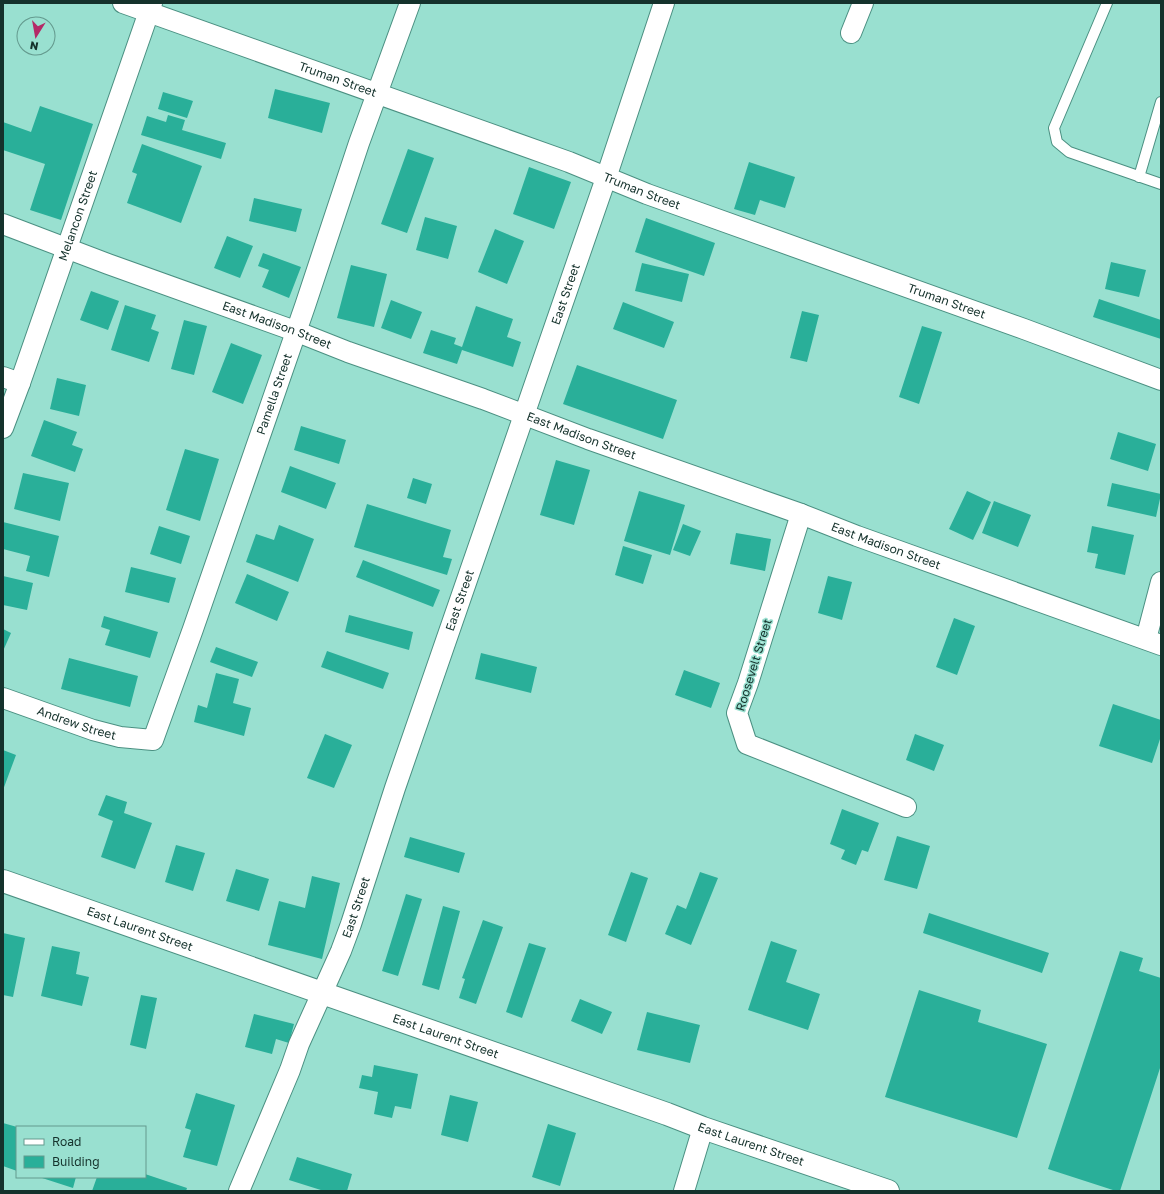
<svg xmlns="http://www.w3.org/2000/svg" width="1164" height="1194" font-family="'Golos Text',sans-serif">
<rect width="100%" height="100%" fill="#99e0d0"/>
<path fill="#29af99" d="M 275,89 L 330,103 L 322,133 L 268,118 Z
M 163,92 L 193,101 L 187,118 L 158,109 Z
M 40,106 L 93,124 L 61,220 L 30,210 L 45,164 L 3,150 L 3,122 L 31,132 Z
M 168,115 L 185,120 L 182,130 L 226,143 L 221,159 L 141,135 L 147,116 L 166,122 Z
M 142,144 L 202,166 L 181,223 L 127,203 L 137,174 L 132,172 Z
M 408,149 L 434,158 L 407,233 L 381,224 Z
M 749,162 L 795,177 L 785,208 L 760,200 L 755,215 L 734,209 Z
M 529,167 L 571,182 L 554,229 L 513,214 Z
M 254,198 L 302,209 L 296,232 L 249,221 Z
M 425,217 L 457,226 L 448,259 L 416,250 Z
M 646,218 L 715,243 L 704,276 L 635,252 Z
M 495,229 L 524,241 L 507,284 L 478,272 Z
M 227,236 L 253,246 L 240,278 L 214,268 Z
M 263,253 L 301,267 L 289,298 L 262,287 L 269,270 L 258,266 Z
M 1111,262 L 1146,270 L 1139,297 L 1105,289 Z
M 642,263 L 689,274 L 682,302 L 635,291 Z
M 351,265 L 387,274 L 374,327 L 337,318 Z
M 91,291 L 119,301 L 108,330 L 80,320 Z
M 1099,299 L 1161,320 L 1161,339 L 1093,317 Z
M 391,300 L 422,312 L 411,339 L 381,328 Z
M 623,302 L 674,322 L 664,348 L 613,329 Z
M 125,305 L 156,315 L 151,329 L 159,332 L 149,362 L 111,350 Z
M 476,306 L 513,319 L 507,337 L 521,342 L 513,367 L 462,350 L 457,364 L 423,353 L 431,330 L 456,338 L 454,344 L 462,347 Z
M 802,311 L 819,315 L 807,362 L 790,358 Z
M 184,320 L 207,326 L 194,375 L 171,369 Z
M 922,326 L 942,332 L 919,404 L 899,397 Z
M 231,343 L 262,355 L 243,404 L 212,392 Z
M 577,365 L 677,400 L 663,439 L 563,404 Z
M 57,378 L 86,385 L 79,416 L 50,409 Z
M 44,420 L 77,432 L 72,445 L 83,449 L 75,472 L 31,456 Z
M 301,426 L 346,440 L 339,464 L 294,450 Z
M 1118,432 L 1156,444 L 1148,471 L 1110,459 Z
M 185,449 L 219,459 L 200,521 L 166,510 Z
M 556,460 L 590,470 L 574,525 L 540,515 Z
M 290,466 L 336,483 L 326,509 L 281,492 Z
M 23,473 L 69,483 L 60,521 L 14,509 Z
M 413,478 L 432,484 L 426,504 L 407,498 Z
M 1112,483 L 1161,494 L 1156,517 L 1107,506 Z
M 639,491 L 685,505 L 670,555 L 624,541 Z
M 967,491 L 991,502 L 973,540 L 949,529 Z
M 994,501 L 1031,515 L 1018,547 L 982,533 Z
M 367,504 L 451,530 L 443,557 L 452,559 L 447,575 L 354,547 Z
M 3,522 L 59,536 L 49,577 L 26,571 L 30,556 L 3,549 Z
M 683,524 L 701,531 L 690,556 L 673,550 Z
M 279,525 L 314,539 L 298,582 L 246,562 L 256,534 L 274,540 Z
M 159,526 L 190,536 L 181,564 L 150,554 Z
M 1092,526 L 1134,535 L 1125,575 L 1095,568 L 1098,554 L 1087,552 Z
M 736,533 L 771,539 L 765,571 L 730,564 Z
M 623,546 L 652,555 L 643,584 L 615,575 Z
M 363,560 L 440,590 L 433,607 L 356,577 Z
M 131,567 L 176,578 L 169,603 L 125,592 Z
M 247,574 L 289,592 L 277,621 L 235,603 Z
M 3,576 L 33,583 L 27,610 L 3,605 Z
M 828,576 L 852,582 L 842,620 L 818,613 Z
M 349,615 L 413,632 L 409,650 L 345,632 Z
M 104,616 L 158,632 L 150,658 L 105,645 L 110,630 L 101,627 Z
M 954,618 L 975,626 L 957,675 L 936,667 Z
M 3,629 L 11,633 L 3,651 Z
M 216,647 L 258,662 L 252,677 L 210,662 Z
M 327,651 L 389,673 L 383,689 L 321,667 Z
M 481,653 L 537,667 L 531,693 L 475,679 Z
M 69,658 L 138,676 L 130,707 L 61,689 Z
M 684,670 L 720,683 L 711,708 L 675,695 Z
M 216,673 L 239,679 L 233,703 L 251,708 L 244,736 L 194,722 L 198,705 L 207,708 Z
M 1113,704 L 1161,720 L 1161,736 L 1152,763 L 1099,746 Z
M 325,734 L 352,745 L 334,788 L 307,778 Z
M 915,734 L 944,745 L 934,771 L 906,760 Z
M 3,750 L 16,755 L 3,790 Z
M 106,795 L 127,802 L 124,813 L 152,823 L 135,869 L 101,857 L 113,821 L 98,815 Z
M 842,809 L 879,823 L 868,852 L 862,850 L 856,865 L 841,859 L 845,850 L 830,844 Z
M 897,836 L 930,846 L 917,889 L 884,880 Z
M 410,837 L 465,853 L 459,873 L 404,857 Z
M 176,845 L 205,853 L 193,891 L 165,882 Z
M 236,869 L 269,879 L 259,911 L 226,901 Z
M 631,872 L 648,878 L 626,942 L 608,935 Z
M 700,872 L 718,878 L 691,945 L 665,934 L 677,905 L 686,909 Z
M 312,876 L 340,883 L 322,959 L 268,945 L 279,901 L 305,908 Z
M 406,894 L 422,899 L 398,976 L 382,971 Z
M 443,906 L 460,911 L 439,990 L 422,985 Z
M 929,913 L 1049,953 L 1042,973 L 923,933 Z
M 483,920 L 503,927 L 476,1004 L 459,998 L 465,979 L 462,978 Z
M 3,933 L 25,938 L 13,997 L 3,995 Z
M 771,941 L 797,950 L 786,982 L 820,994 L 808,1030 L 748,1010 Z
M 529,943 L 546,948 L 522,1018 L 506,1012 Z
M 52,946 L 80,952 L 76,974 L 89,977 L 82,1006 L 41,996 Z
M 1120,951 L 1143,958 L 1139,971 L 1161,978 L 1161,1065 L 1120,1191 L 1116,1191 L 1048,1169 Z
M 919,990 L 981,1010 L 978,1022 L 1047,1044 L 1017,1138 L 885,1097 Z
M 141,995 L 157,998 L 146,1049 L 130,1045 Z
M 580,999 L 612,1012 L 602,1034 L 571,1021 Z
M 647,1012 L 700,1025 L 690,1063 L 637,1050 Z
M 254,1014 L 294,1024 L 289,1043 L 276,1039 L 272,1054 L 245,1047 Z
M 374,1065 L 418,1074 L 411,1109 L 395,1106 L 392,1118 L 374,1114 L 378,1092 L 359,1088 L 362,1075 L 372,1077 Z
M 196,1093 L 235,1105 L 217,1166 L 183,1157 L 191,1130 L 185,1128 Z
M 450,1095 L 478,1102 L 468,1142 L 441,1135 Z
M 3,1123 L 17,1127 L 17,1171 L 3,1166 Z
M 548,1124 L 576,1133 L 560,1186 L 532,1177 Z
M 297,1157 L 352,1174 L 347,1191 L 324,1191 L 289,1180 Z
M 145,1174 L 187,1188 L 186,1191 L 92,1191 L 97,1177 L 145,1177 Z
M 39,1177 L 76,1177 L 73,1188 Z"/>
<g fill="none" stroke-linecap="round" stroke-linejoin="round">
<defs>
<path id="service" d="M 1107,3 L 1054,128 L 1057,142 L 1069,152 L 1161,184
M 1139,177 L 1161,102"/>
<g id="minor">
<path id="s1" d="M 123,3 L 569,162 L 647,194 L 1024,329 L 1161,380"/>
<path d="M 851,33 L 863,3"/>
<path id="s2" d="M 3,224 L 108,264 L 295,331 L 348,352 L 483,399 L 588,439 L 801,514 L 857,536 L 1161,645"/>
<path d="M 3,377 L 20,383"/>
<path id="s3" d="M 3,428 L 20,383 L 152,3"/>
<path d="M 801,514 L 748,683 L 737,713 L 747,744 L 906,807"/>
<path d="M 1146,639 L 1161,582"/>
<path id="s4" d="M 3,698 L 93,730 L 120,737 L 153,740 L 193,629 L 305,306 L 359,143 L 410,3"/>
<path id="s5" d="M 239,1191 L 290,1070 L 299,1044 L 341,951 L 351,924 L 395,788 L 606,178 L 664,3"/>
<path d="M 684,1191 L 703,1128"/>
</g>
<g id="tertiary">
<path id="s6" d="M 3,881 L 667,1114 L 703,1128 L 888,1191"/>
</g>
</defs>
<use href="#service" stroke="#4b9082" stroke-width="12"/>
<use href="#minor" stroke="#4b9082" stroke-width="22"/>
<use href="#tertiary" stroke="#4b9082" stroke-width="24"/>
<use href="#service" stroke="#fff" stroke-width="10"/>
<use href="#minor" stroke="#fff" stroke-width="20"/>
<use href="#tertiary" stroke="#fff" stroke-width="22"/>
</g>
<g text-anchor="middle" stroke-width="3" stroke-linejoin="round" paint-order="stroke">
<g font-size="12" fill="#15322c" stroke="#99e0d0">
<text dy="4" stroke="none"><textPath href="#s1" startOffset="228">Truman Street</textPath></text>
<text dy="4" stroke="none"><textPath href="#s1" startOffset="552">Truman Street</textPath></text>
<text dy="4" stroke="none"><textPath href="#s3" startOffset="225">Melancon Street</textPath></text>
<text dy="4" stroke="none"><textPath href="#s5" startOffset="955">East Street</textPath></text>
<text dy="4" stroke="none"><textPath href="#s1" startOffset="876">Truman Street</textPath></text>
<text dy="4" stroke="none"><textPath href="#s2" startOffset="292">East Madison Street</textPath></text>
<text dy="4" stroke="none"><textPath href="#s4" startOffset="523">Pamella Street</textPath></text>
<text dy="4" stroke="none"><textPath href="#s2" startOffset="616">East Madison Street</textPath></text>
<text dy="4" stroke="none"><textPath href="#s2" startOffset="940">East Madison Street</textPath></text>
<text dy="4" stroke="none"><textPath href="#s5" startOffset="631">East Street</textPath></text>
<text transform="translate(754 665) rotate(-73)" y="4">Roosevelt Street</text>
<text dy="4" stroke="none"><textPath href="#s4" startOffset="78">Andrew Street</textPath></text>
<text dy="4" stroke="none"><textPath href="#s5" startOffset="307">East Street</textPath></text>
<text dy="4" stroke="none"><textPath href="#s6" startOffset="145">East Laurent Street</textPath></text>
<text dy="4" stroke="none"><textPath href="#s6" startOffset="469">East Laurent Street</textPath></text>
<text dy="4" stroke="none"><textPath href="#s6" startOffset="793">East Laurent Street</textPath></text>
</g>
</g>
<rect width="1164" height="1194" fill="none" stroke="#15322c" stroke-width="8"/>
<rect x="16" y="1126" width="130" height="52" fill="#99e0d0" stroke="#649a8e"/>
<rect x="24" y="1139" width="20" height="6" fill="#ffffff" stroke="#649a8e"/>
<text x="52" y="1146" font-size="12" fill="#15322c">Road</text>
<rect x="24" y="1156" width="20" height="12" fill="#29af99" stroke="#649a8e"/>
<text x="52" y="1166" font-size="12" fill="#15322c">Building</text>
<g transform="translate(36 36) rotate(191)"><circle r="19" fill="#99e0d0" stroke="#649a8e"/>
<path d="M0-3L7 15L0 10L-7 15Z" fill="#b42a67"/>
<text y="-6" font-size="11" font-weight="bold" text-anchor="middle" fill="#15322c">N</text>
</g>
</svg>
